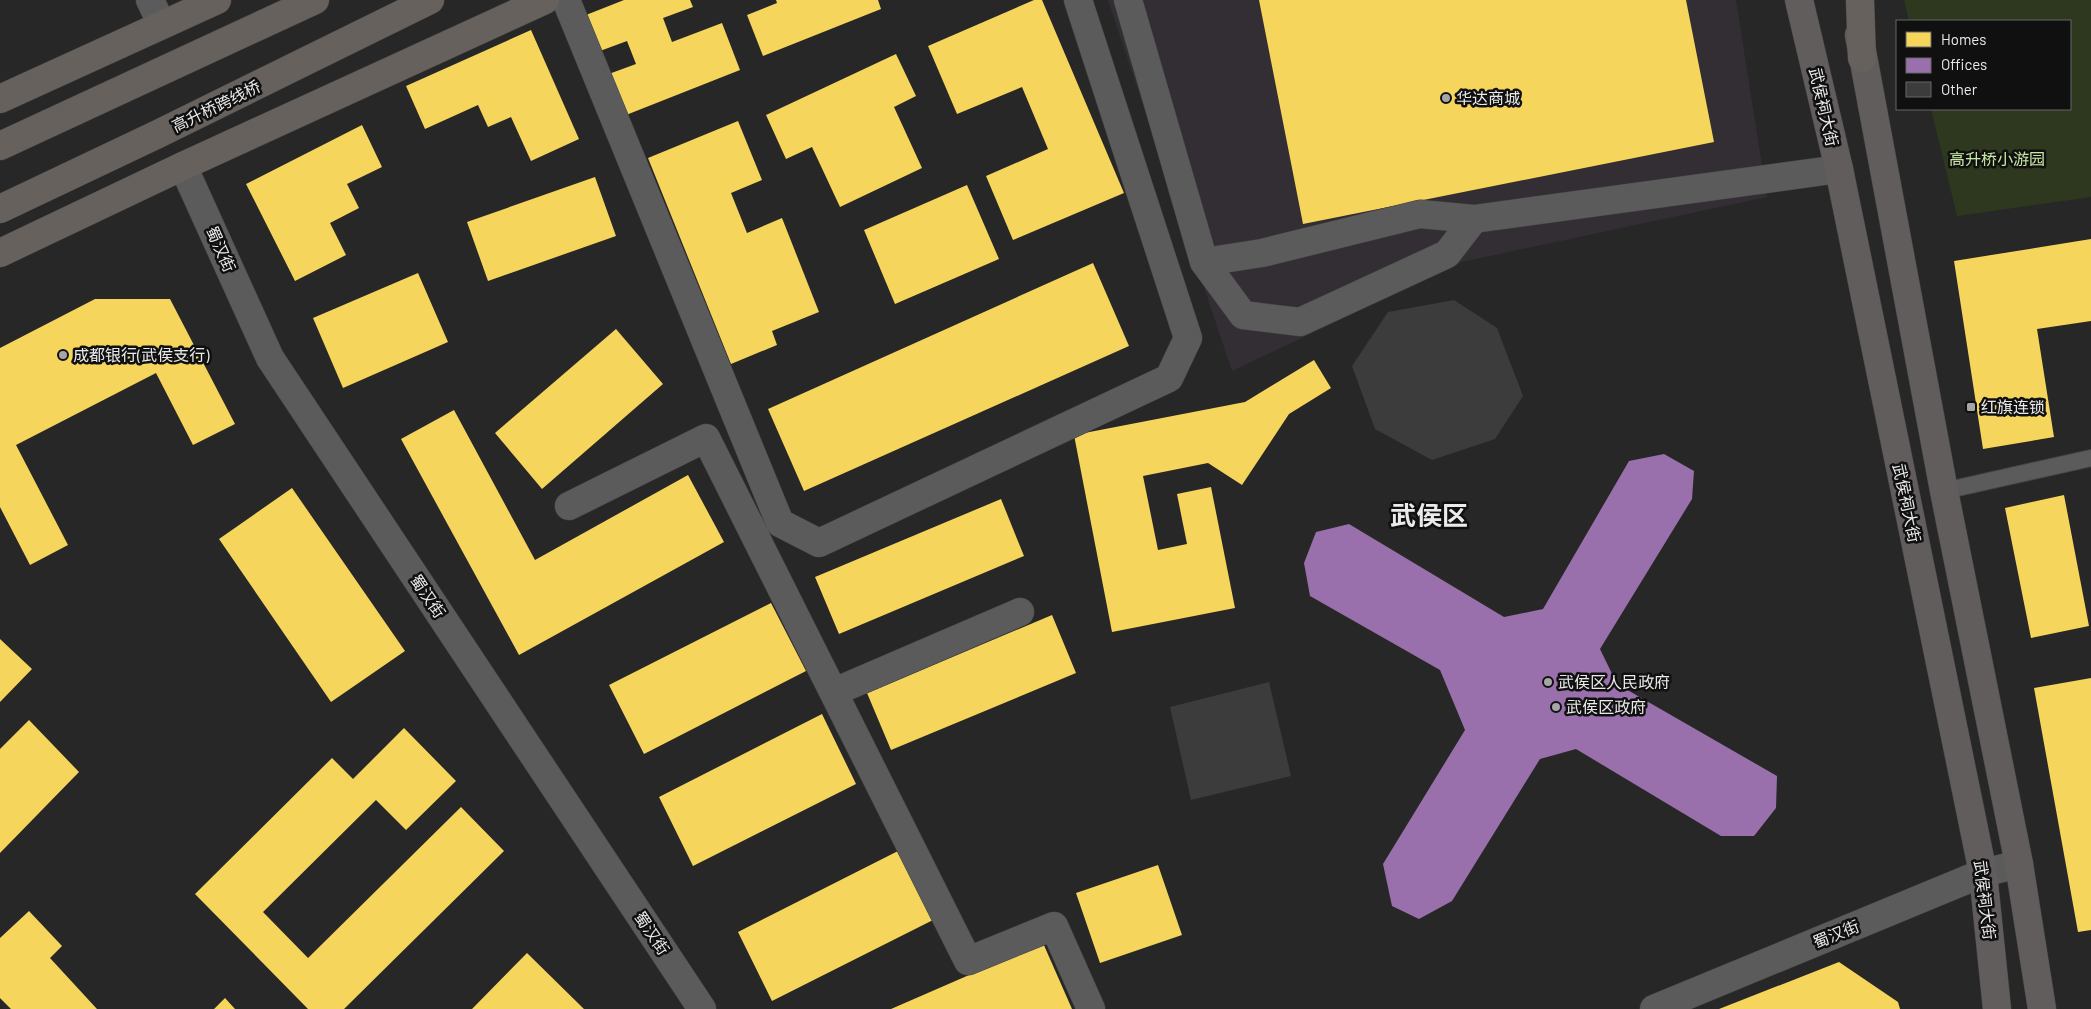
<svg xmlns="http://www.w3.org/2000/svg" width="2091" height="1009" font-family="Barlow,'Noto Sans SC',sans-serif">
<rect width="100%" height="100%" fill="#272727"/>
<path fill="#322e34" d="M 1108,0 L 1736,0 L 1767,197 L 1462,262 L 1232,371 Z"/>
<path fill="#2d381f" d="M 1904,0 L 2091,0 L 2091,197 L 1957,216 L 1931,109 L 2070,109 L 2070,21 L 1909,21 Z"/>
<path fill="#f6d55c" d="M 624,0 L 690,0 L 693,7 L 663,18 L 672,42 L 722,23 L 740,70 L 621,117 L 606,75 L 636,64 L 627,41 L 600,51 L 586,15 Z
M 776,0 L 878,0 L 881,9 L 763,56 L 747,15 L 777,3 Z
M 1034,0 L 1042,0 L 1124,193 L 1013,240 L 986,176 L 1048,149 L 1022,87 L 957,114 L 928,46 Z
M 1259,0 L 1686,0 L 1714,142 L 1303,224 Z
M 531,30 L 579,139 L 531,161 L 511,117 L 488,127 L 478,105 L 425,129 L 406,86 Z
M 896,54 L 916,96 L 894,107 L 922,168 L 840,207 L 812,147 L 786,159 L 766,115 Z
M 738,121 L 762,180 L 731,193 L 747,233 L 782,218 L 819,312 L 772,331 L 777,345 L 731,364 L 648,158 Z
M 362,125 L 382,167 L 347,184 L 359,208 L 330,223 L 346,255 L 295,281 L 246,184 Z
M 595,177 L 616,236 L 488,281 L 467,222 Z
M 967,185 L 999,259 L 895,304 L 864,230 Z
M 2091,239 L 2091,321 L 2037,329 L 2054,437 L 1983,449 L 1954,261 Z
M 1093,263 L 1129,346 L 804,491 L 768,409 Z
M 418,273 L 448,342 L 343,388 L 313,318 Z
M 95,299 L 170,299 L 235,424 L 193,445 L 156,373 L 16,445 L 68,545 L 30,565 L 0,507 L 0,348 Z
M 616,329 L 663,384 L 542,489 L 495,433 Z
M 1314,360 L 1331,388 L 1289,414 L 1242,485 L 1208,463 L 1143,476 L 1158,550 L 1187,544 L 1177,494 L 1211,487 L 1235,608 L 1112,632 L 1074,435 L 1245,402 Z
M 454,410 L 535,560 L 688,475 L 724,542 L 519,655 L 401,439 Z
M 292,488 L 405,651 L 331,702 L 219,539 Z
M 2064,495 L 2089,626 L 2031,638 L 2005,508 Z
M 1001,499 L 1024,556 L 839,634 L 815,577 Z
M 771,603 L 806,671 L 644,754 L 609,685 Z
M 1052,615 L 1076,673 L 891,750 L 867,693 Z
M 0,639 L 32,669 L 0,702 Z
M 2091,678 L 2091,930 L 2078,932 L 2034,688 Z
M 822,714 L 856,784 L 693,866 L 659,797 Z
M 29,720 L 79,772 L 0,853 L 0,749 Z
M 404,728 L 456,781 L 406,830 L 376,800 L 263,912 L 308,958 L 461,807 L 504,851 L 344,1009 L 308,1009 L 195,894 L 332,758 L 353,779 Z
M 900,850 L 935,919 L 772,1001 L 738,932 Z
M 1158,865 L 1182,935 L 1100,963 L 1076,893 Z
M 29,911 L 62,946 L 50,958 L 97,1009 L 11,1009 L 0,998 L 0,938 Z
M 1043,943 L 1072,1009 L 891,1009 Z
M 527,953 L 584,1009 L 472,1009 Z
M 1839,962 L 1898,1002 L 1900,1009 L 1719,1009 Z
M 225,998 L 235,1009 L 214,1009 Z"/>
<path fill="#9970ab" d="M 1664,454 L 1694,471 L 1692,499 L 1600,649 L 1617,684 L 1777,776 L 1776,808 L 1754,836 L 1721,836 L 1576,749 L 1540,759 L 1452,901 L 1419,919 L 1392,906 L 1383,864 L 1465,730 L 1440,670 L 1310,596 L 1304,563 L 1316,532 L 1349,524 L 1504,617 L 1543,609 L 1629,461 Z"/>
<path fill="#3c3c3c" d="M 1454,300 L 1497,328 L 1523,396 L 1495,439 L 1432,460 L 1375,429 L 1352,366 L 1388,312 Z
M 1269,682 L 1291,776 L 1191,800 L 1170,707 Z"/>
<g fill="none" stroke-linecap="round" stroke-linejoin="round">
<defs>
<path id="service" d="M 1944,491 L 2091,458"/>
<path id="minor" d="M 150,0 L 162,25
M 566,0 L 780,523 L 819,543 L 1169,378 L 1188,338 L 1078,0
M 1128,0 L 1204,262 L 1243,315 L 1300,322 L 1447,254 L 1474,219 L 1839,169
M 183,166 L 270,358 L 702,1009
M 1204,262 L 1262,253 L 1420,214 L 1474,219
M 569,506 L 706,438 L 968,961 L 1054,926 L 1091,1009
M 834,692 L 1020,612
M 1654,1009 L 1983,873 L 2019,864"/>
<path id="secondary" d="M 1799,0 L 1839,169 L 1983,873 L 1997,1009
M 1859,35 L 1944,491 L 2019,864 L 2042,1009"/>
<path id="primary" d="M 1860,0 L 1862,58
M 0,99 L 217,0
M 0,146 L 315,0
M 0,209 L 158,134 L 430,0
M 0,253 L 183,166 L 545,0"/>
</defs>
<use href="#service" stroke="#444" stroke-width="18"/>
<use href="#minor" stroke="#444" stroke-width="29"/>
<use href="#secondary" stroke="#444" stroke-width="29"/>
<use href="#primary" stroke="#444" stroke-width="29"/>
<use href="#service" stroke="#5b5b5b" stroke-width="16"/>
<use href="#minor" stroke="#5b5b5b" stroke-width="28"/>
<use href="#secondary" stroke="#605d5c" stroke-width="28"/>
<use href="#primary" stroke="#66615c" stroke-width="28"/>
</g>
<g fill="#a6a6a6" stroke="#101011" stroke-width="2">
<circle cx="1446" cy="98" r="5"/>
<circle cx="63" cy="355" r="5"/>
<rect x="1966" y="402" width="10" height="10" rx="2.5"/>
<circle cx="1548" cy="682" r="5"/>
<circle cx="1556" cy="707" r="5"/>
</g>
<g text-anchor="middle" stroke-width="5" stroke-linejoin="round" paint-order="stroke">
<g font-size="16" fill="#ebeaeb" stroke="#101011" text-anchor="start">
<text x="1456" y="104">华达商城</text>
<text x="73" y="361">成都银行(武侯支行)</text>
<text x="1981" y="413">红旗连锁</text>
<text x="1558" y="688">武侯区人民政府</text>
<text x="1566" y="713">武侯区政府</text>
</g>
<g font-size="16" fill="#ebeaeb" stroke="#101011">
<text transform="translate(216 106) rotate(-26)" y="6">高升桥跨线桥</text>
<text transform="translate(1824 107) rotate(77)" y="6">武侯祠大街</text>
<text transform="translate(221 249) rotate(66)" y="6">蜀汉街</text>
<text transform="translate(1907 503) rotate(78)" y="6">武侯祠大街</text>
<text transform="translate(428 596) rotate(56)" y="6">蜀汉街</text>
<text transform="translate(1985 900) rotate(83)" y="6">武侯祠大街</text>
<text transform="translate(652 933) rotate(56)" y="6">蜀汉街</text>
<text transform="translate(1836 934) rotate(-22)" y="6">蜀汉街</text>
</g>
<g font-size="16" fill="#c7e8a2" stroke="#101011">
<text x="1997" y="165">高升桥小游园</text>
</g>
<g font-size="26" font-weight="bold" fill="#ebeaeb" stroke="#101011">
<text x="1429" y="525">武侯区</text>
</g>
</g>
<rect x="1896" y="20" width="175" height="90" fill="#101011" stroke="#686768"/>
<rect x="1906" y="32" width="25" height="15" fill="#f6d55c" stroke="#686768"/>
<text x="1941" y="45" font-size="15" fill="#ebeaeb">Homes</text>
<rect x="1906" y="58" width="25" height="15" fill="#9970ab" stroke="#686768"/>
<text x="1941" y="70" font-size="15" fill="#ebeaeb">Offices</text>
<rect x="1906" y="82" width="25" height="15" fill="#3c3c3c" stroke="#686768"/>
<text x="1941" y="95" font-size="15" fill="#ebeaeb">Other</text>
</svg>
